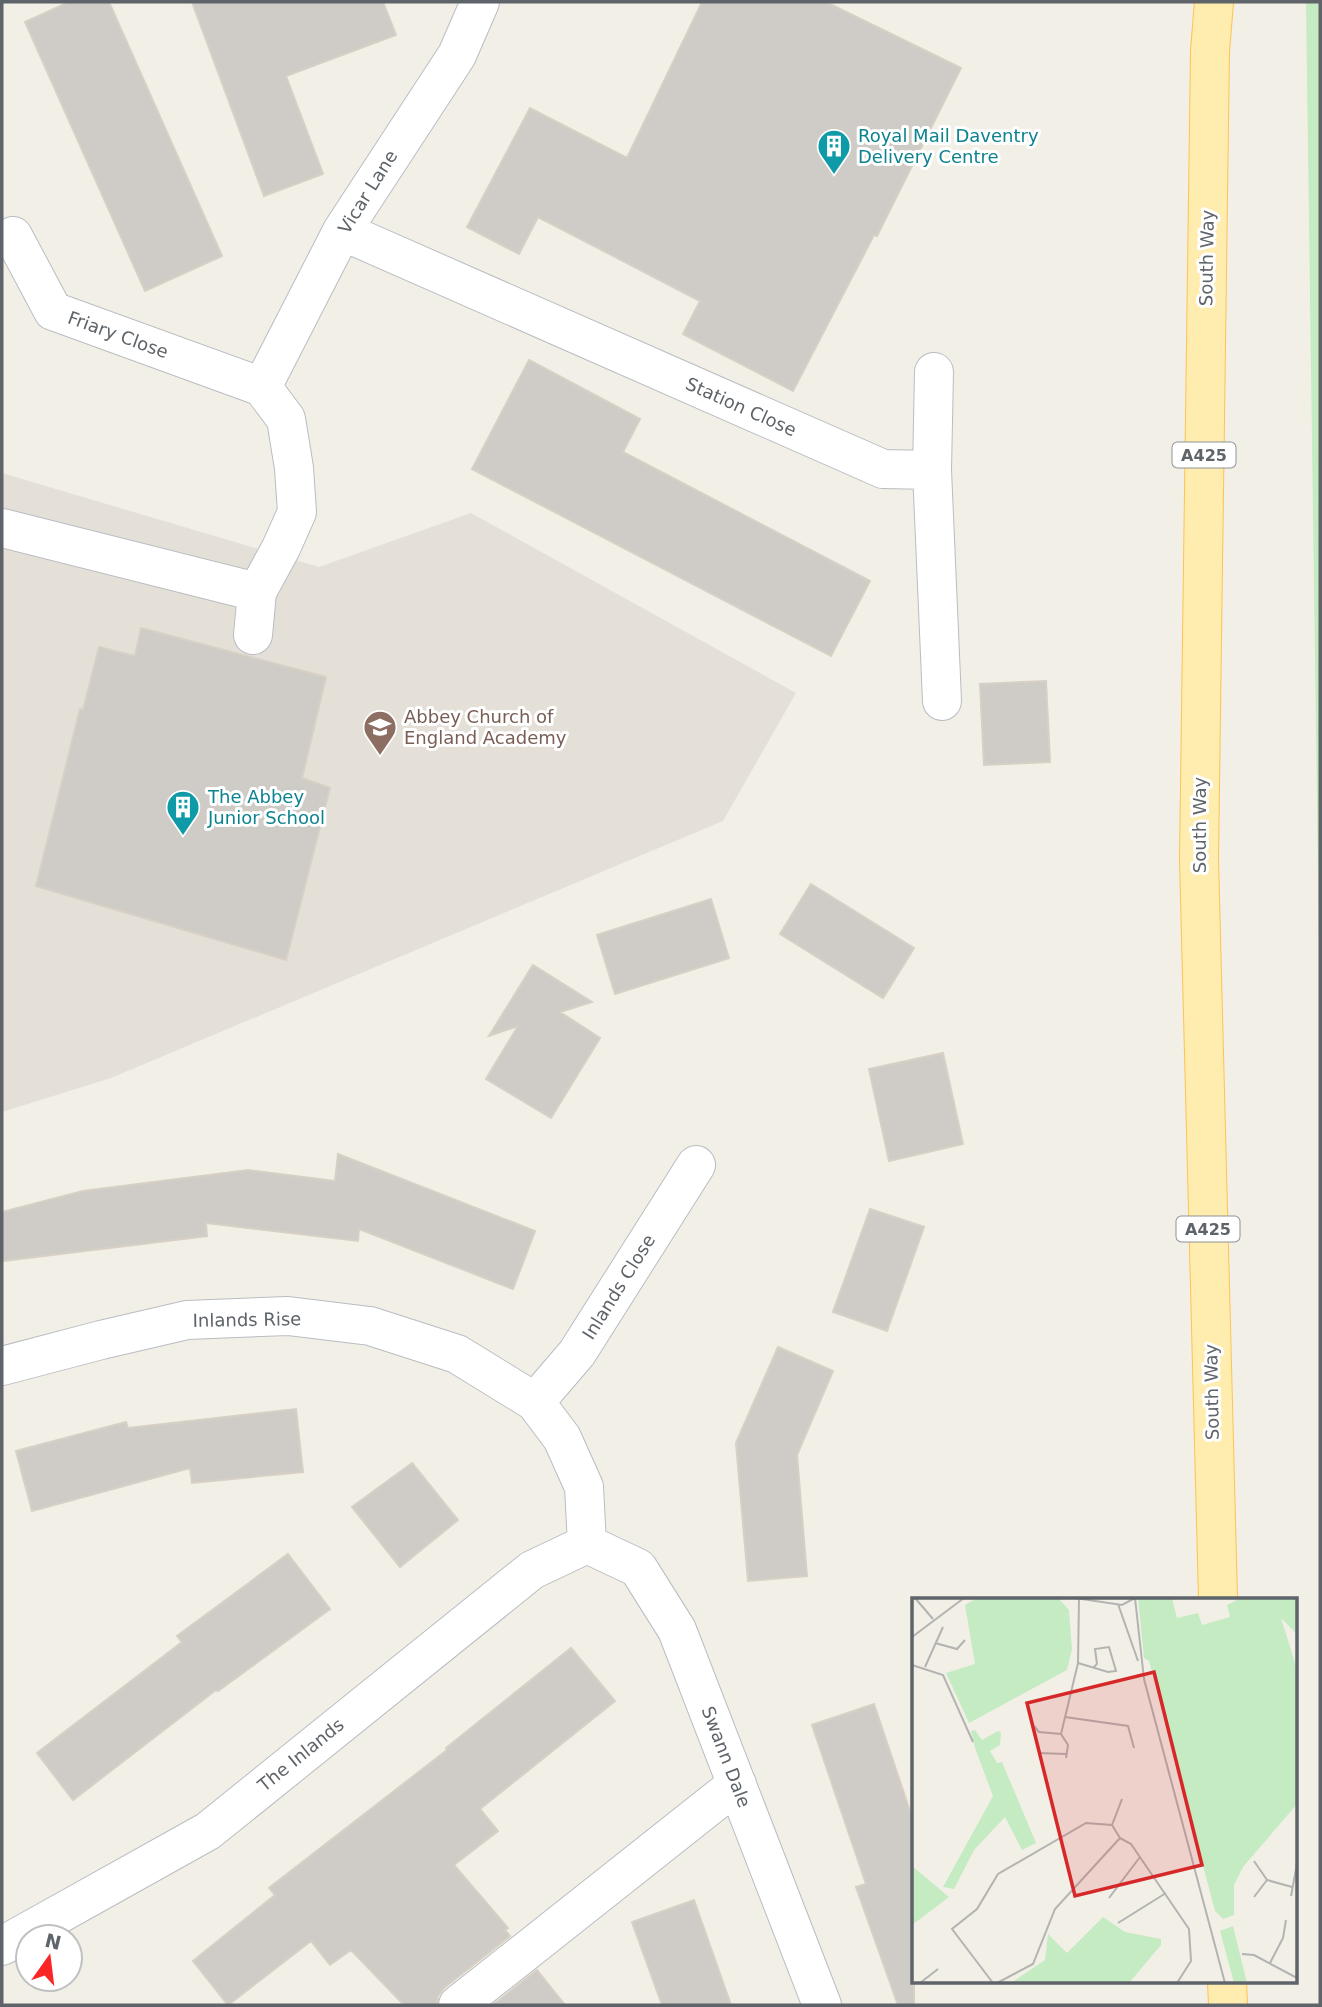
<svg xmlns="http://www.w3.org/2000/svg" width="1322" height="2007" font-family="'DejaVu Sans',sans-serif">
<rect width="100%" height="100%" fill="#f2efe7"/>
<path fill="#e4e0d8" d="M 2,473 L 319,567 L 471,513 L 796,693 L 723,821 L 111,1078 L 2,1112 Z"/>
<path fill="#c5ebc2" d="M 1306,2 L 1320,2 L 1320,1023 Z"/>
<path fill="#cfcbc6" stroke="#d7d0c5" stroke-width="2" d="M 69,2 L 109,2 L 222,256 L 145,291 L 25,22 Z
M 192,2 L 383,2 L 396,35 L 286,76 L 323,174 L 264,196 Z
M 702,2 L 826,2 L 961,68 L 877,236 L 874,235 L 793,391 L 683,334 L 700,301 L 538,217 L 519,254 L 467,227 L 530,108 L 627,158 Z
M 529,360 L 640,419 L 623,452 L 870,581 L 831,656 L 472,469 Z
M 141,628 L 326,677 L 302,778 L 330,788 L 286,960 L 36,886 L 80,709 L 83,710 L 99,647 L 135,656 Z
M 1046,681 L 1050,762 L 984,765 L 980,684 Z
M 811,884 L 914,948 L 883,998 L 780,934 Z
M 711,899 L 729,958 L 615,994 L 597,935 Z
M 533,965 L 592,1002 L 560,1012 L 600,1038 L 551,1118 L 486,1079 L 518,1026 L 489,1036 Z
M 943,1053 L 963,1144 L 889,1161 L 869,1069 Z
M 338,1154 L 535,1231 L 513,1289 L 359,1229 L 358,1241 L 206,1223 L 207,1236 L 2,1261 L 2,1212 L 83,1191 L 248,1170 L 335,1181 Z
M 870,1209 L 924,1227 L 887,1331 L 833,1312 Z
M 778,1347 L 833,1371 L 797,1455 L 807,1576 L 748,1581 L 736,1443 Z
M 296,1409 L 303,1472 L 192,1483 L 190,1468 L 32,1511 L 16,1451 L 126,1422 L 128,1428 Z
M 412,1463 L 458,1520 L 400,1567 L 352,1507 Z
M 288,1554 L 330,1609 L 218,1691 L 216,1690 L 73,1800 L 37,1753 L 182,1642 L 177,1636 Z
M 571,1648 L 615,1701 L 480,1809 L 498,1831 L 454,1865 L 508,1928 L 505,1930 L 510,1936 L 444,1988 L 438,1996 L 437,2005 L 404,2005 L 351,1950 L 330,1965 L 311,1941 L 228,2005 L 193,1961 L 275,1895 L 269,1888 L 447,1750 L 446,1748 Z
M 874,1704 L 914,1823 L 914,2005 L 898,2005 L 856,1887 L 866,1884 L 812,1725 Z
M 694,1900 L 731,2005 L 662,2005 L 632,1922 Z
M 537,1970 L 565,2005 L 493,2005 Z"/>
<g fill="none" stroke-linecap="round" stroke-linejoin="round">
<defs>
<path id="minor" d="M 342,231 L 883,469 L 932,470 L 942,701
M 13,236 L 53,311 L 262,387
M 262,387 L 342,231 L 457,55 L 480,2
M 932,470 L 934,372
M 2,528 L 257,592
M 253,635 L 257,592 L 281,548 L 297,512 L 294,468 L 286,419 L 262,387
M 2,1366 L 101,1340 L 187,1320 L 288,1316 L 370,1326 L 457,1354 L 535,1402 L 562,1438 L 584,1487 L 587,1544
M 535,1402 L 577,1353 L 696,1165
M 587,1544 L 638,1568 L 677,1630 L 822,2005
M 2,1946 L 208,1831 L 532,1570 L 587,1544
M 458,2005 L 737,1784"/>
<path id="major" d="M 1214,2 L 1210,51 L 1199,859 L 1218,1599
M 1227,1981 L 1228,2005"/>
</defs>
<use href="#minor" stroke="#b9bdc1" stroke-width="40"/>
<use href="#major" stroke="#ffc253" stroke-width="40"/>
<use href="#minor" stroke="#fff" stroke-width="38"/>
<use href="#major" stroke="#ffecaf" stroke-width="38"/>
</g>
<defs>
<symbol id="building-pin" viewBox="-11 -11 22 30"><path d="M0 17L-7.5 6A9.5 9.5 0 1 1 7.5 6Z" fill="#0f9aa8" stroke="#fff"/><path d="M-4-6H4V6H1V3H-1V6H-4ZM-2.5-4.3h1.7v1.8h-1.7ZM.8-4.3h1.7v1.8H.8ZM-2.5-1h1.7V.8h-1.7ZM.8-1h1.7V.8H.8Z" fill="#fff"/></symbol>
<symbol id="school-pin" viewBox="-11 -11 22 30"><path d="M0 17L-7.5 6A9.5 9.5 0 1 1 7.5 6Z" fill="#8d6e63" stroke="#fff"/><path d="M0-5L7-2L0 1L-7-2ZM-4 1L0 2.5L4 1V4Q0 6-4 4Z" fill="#fff"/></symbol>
</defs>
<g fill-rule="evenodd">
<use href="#building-pin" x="815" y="127" width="38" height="52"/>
<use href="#school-pin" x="361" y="708" width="38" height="52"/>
<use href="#building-pin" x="164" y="788" width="38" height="52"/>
</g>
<g text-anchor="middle" stroke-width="6" stroke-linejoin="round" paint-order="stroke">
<g fill="#fff" stroke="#8e9296" stroke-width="2">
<rect x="1172.5" y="442.5" width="63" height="25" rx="5"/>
<rect x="1176.5" y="1216.5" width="63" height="25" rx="5"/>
</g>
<g font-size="16" font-weight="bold" fill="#5e6469">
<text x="1204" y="461">A425</text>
<text x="1208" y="1235">A425</text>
</g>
<g font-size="18" fill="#0d838f" stroke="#fff" text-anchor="start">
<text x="858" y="142">Royal Mail Daventry<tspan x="858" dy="21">Delivery Centre</tspan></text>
<text x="208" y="803">The Abbey<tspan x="208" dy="21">Junior School</tspan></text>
</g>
<g font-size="18" fill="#5e6469" stroke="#fff">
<text transform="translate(368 192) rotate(-58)" y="6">Vicar Lane</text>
<text transform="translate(1207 258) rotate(-89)" y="6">South Way</text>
<text transform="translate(118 335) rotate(20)" y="6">Friary Close</text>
<text transform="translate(741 407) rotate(24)" y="6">Station Close</text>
<text transform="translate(1200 825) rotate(-90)" y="6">South Way</text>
<text transform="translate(619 1287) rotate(-58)" y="6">Inlands Close</text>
<text transform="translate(247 1320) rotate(-1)" y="6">Inlands Rise</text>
<text transform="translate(1212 1392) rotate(-91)" y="6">South Way</text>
<text transform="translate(301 1755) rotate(-39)" y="6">The Inlands</text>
<text transform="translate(726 1757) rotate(69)" y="6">Swann Dale</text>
</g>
<g font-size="18" fill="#785e54" stroke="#fff" text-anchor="start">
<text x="404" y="723">Abbey Church of<tspan x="404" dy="21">England Academy</tspan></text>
</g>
</g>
<g transform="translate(912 1598)">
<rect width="385" height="385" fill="#f2efe7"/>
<path d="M 65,0 L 146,0 L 157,12 L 160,51 L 155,72 L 57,125 L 34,75 L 63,66 L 53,7 ZM 226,0 L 260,0 L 265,20 L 286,15 L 290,27 L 318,19 L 315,7 L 329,0 L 385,0 L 385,49 L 383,34 L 369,20 L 385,71 L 385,206 L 331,269 L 322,287 L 322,317 L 311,321 L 303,313 L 237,63 L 232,60 ZM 63,132 L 70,142 L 86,133 L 89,135 L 88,147 L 78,153 L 85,165 L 90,164 L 124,245 L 110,252 L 93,219 L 62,252 L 42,291 L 31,289 L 81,198 L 63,150 L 59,133 ZM 0,268 L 37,299 L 0,327 ZM 191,319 L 213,334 L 249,341 L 249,347 L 217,385 L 99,385 L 133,362 L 136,336 L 155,355 ZM 321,328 L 335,385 L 322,385 L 308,333 Z" fill="#c5ebc2"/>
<path fill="none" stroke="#b3b3b1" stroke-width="2" d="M 3,0 L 21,21M 163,0 L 210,7 L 223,0M 223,0 L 232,81 L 313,385M 206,6 L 226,63M 0,39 L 52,0M 23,45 L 45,51 L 53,42M 166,65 L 196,74 L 204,73 L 197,49 L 183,51 L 185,66 L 181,70M 0,67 L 31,77 L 61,144M 13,69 L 31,29M 153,119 L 216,128 L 222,150M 122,128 L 127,134 L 149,136M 149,136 L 166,65 L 167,1M 149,136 L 156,147 L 154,160M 126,155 L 154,156M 200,227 L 210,201M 208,240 L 219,246 L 277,331 L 279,363 L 265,385M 342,263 L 355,282 L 380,289M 379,298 L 385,266M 342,299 L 355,282M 197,300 L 228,259M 206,325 L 254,295M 330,356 L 342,357 L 385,380M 358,365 L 371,340 L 374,322M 8,385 L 26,371M 81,385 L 40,331 L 65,311 L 86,276 L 174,225 L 200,227 L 208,240M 85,385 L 121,366 L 143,311 L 208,240"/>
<path fill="#d62828" fill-opacity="0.15" stroke="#d62828" stroke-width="3.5" d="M 242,74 L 290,267 L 163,298 L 115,105 Z"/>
<rect width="385" height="385" fill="none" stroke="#5e6469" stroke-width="3.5"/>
</g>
<rect width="1322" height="2007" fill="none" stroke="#5e6469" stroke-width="7"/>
<g transform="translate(49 1958) rotate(14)"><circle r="33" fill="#ffffff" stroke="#bfc1c3" stroke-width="2"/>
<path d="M0-5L12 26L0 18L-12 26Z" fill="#fa2525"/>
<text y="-10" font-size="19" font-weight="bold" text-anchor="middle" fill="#5e6469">N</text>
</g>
</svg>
